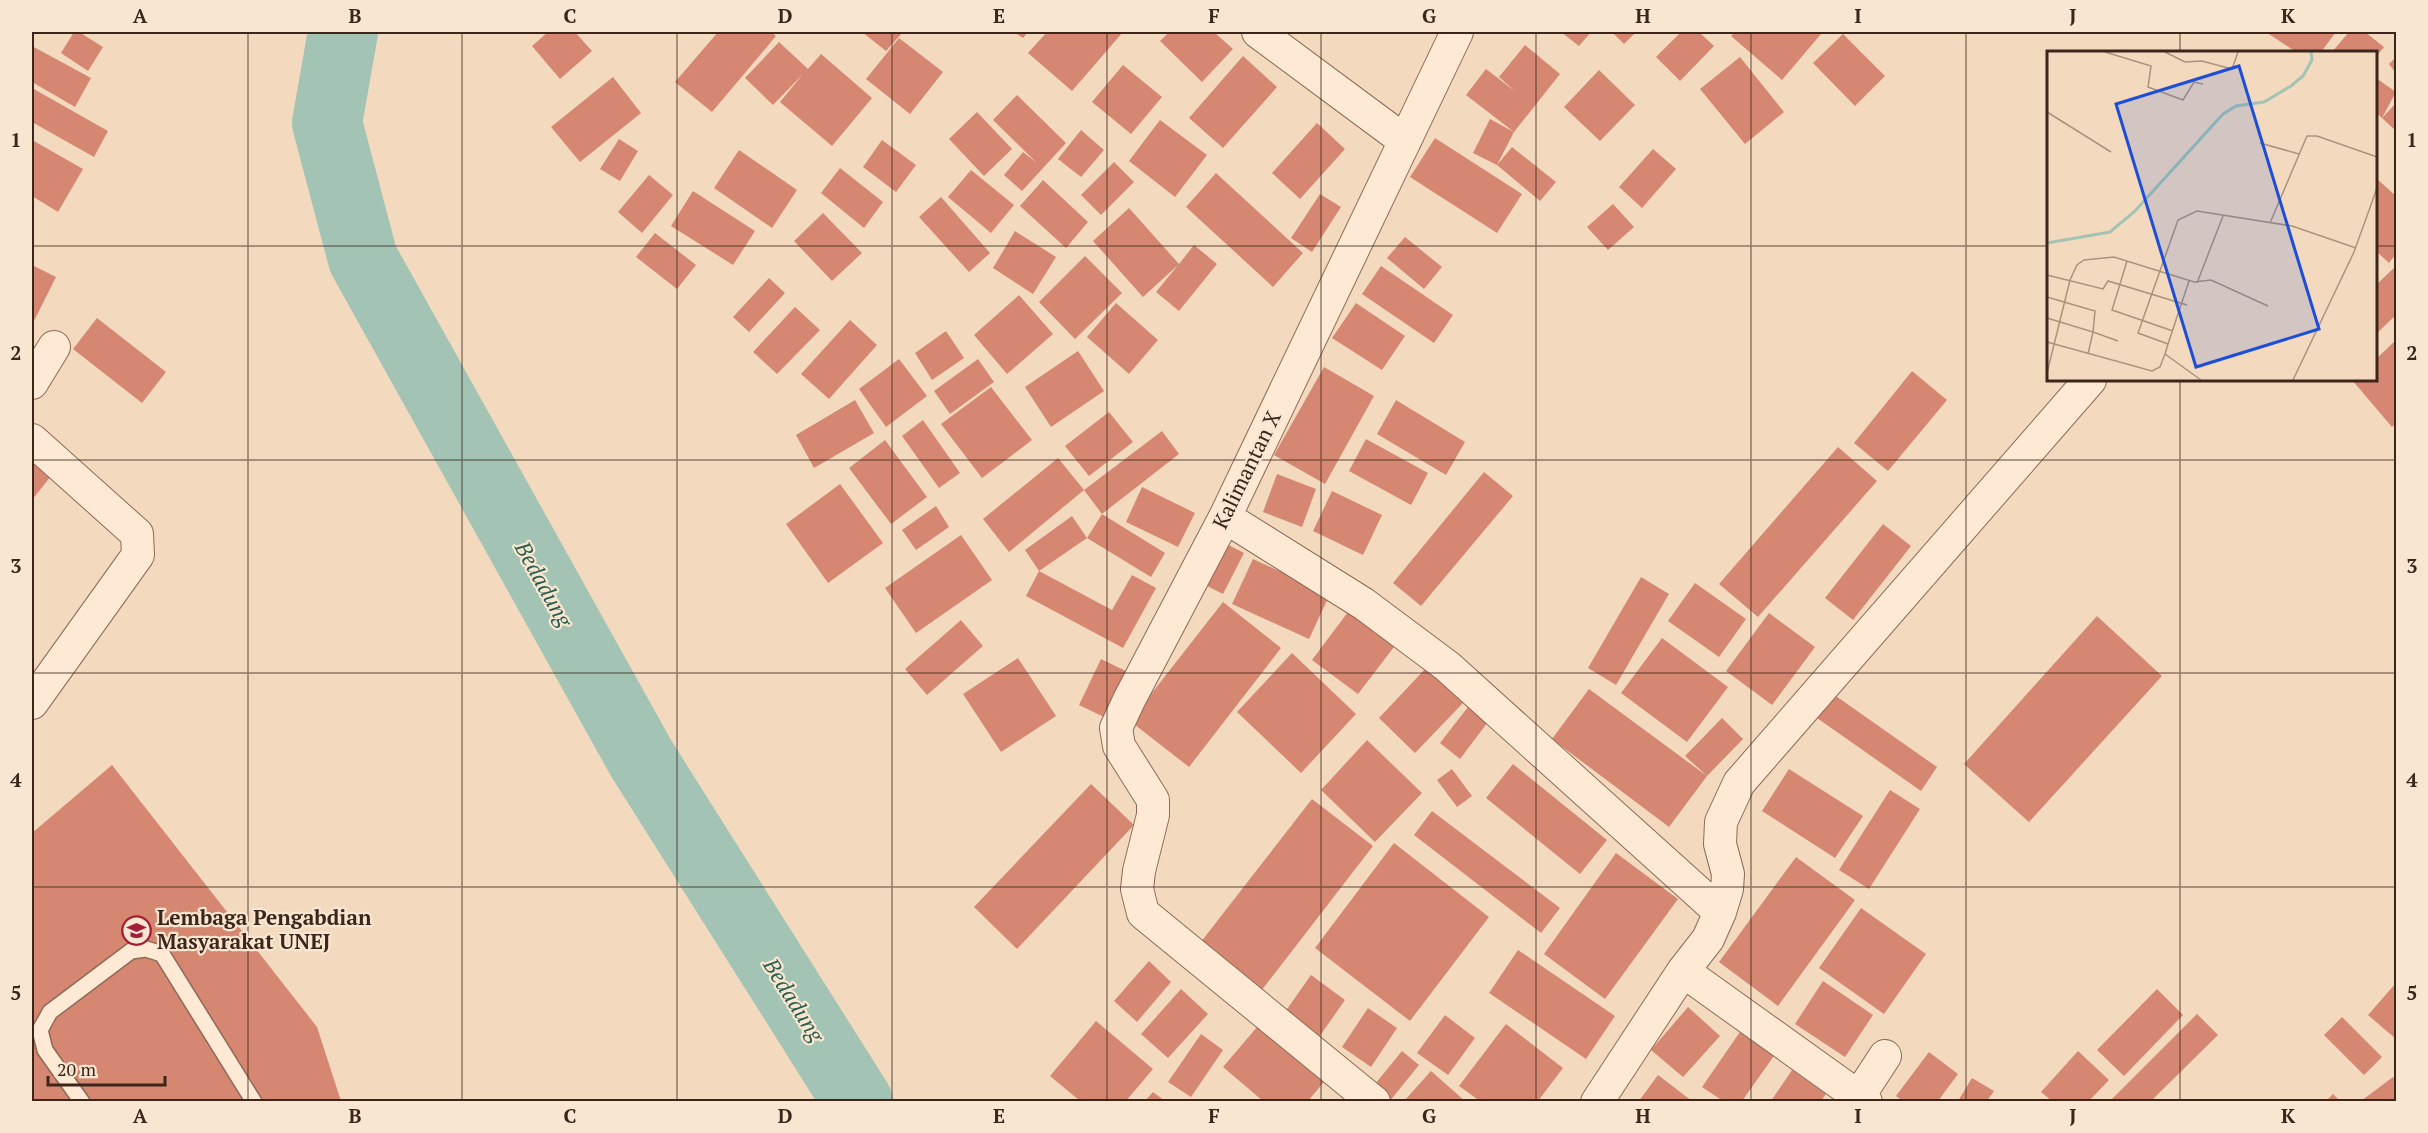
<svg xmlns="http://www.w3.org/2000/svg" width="2428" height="1133" font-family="'PT Serif',serif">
<rect width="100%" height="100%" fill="#f3dabf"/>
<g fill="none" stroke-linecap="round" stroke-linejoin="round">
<path stroke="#a3c4b4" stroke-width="70" d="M 343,32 L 327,123 L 363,259 L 641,758 L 858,1102"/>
</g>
<path fill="#d68771" d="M 74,32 L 79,32 L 103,47 L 88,71 L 61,53 Z
M 548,32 L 575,32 L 592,51 L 560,79 L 532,46 Z
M 718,32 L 771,32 L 776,36 L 712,112 L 675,82 Z
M 862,32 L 903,32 L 886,51 Z
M 1014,32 L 1028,32 L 1023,38 Z
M 1047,32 L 1123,32 L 1072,91 L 1028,53 Z
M 1169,32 L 1214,32 L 1233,49 L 1202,82 L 1160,41 Z
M 1561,32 L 1591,32 L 1579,46 Z
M 1612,32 L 1636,32 L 1624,44 Z
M 1681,32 L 1699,32 L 1714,46 L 1680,81 L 1656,57 Z
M 1735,32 L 1818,32 L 1821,34 L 1782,80 L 1731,36 Z
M 2266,32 L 2336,32 L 2321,52 L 2296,52 Z
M 2349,32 L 2365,32 L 2384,47 L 2376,57 L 2376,52 L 2332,52 Z
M 1843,34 L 1885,76 L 1855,106 L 1813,63 Z
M 899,38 L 943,72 L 910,114 L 866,79 Z
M 779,42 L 808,69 L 821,54 L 872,98 L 832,146 L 780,102 L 803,74 L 773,105 L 745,78 Z
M 1525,45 L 1560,74 L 1514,132 L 1466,95 L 1486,69 L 1516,92 L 1499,77 Z
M 32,46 L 91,78 L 75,107 L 32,82 Z
M 1243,56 L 1277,87 L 1223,148 L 1189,118 Z
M 1740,57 L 1784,112 L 1745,144 L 1700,89 Z
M 2396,57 L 2396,73 L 2389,64 Z
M 1123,65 L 1162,97 L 1131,134 L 1092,102 Z
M 1599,70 L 1635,105 L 1600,141 L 1564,107 Z
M 613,77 L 641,113 L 580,162 L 551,127 Z
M 2376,78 L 2396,92 L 2382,118 L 2376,113 Z
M 32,88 L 108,131 L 94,157 L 32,122 Z
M 1017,95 L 1066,143 L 1022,191 L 1004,175 L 1023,152 L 1037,163 L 993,120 Z
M 2396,103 L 2396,131 L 2382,118 Z
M 977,112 L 1012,149 L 984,176 L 949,139 Z
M 1490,119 L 1514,132 L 1497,165 L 1473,153 Z
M 1160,120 L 1207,155 L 1175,197 L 1129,161 Z
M 1317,123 L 1345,149 L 1300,199 L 1272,173 Z
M 1081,130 L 1104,150 L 1081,177 L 1058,159 Z
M 1435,138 L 1522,194 L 1497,233 L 1410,177 Z
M 619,139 L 638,151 L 620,181 L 600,169 Z
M 882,140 L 916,165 L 896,192 L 863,167 Z
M 34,141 L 83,169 L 58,212 L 32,196 L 32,146 Z
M 1512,147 L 1556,182 L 1540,201 L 1497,165 Z
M 1653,149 L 1676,169 L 1642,208 L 1619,187 Z
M 739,150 L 797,190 L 772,228 L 714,188 Z
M 1114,162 L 1134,182 L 1101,215 L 1081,195 Z
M 840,168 L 883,202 L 864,228 L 821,193 Z
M 971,170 L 1014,205 L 991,233 L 948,197 Z
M 1216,173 L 1303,253 L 1273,287 L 1186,207 Z
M 649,175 L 673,195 L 642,233 L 618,212 Z
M 2376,178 L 2396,196 L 2396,254 L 2389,263 L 2376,251 Z
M 1043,180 L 1088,222 L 1066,248 L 1020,206 Z
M 693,191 L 755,231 L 733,265 L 671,226 Z
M 1320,194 L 1341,207 L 1312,252 L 1291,238 Z
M 941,197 L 990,253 L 969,272 L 919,217 Z
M 1613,204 L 1634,227 L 1608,250 L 1587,227 Z
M 1129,208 L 1179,264 L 1194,245 L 1217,264 L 1179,311 L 1156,292 L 1178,265 L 1143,297 L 1093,241 Z
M 823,213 L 862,253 L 832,281 L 794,241 Z
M 1015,231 L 1056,257 L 1033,294 L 993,268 Z
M 655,233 L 696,265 L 677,289 L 636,257 Z
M 1405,237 L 1442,267 L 1424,289 L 1387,258 Z
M 1085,256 L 1122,293 L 1075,339 L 1039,302 Z
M 32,265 L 56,277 L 32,325 Z
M 1381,266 L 1453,315 L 1434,343 L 1362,294 Z
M 2396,266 L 2396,315 L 2376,334 L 2376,285 Z
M 769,278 L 785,293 L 749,332 L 733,317 Z
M 1019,295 L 1053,334 L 1007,374 L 974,335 Z
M 1116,303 L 1158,340 L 1129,374 L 1087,337 Z
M 1356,303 L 1405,336 L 1382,370 L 1332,338 Z
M 795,307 L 820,330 L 777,374 L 753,352 Z
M 97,318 L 166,372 L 142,403 L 73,349 Z
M 850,320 L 877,345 L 829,399 L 801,374 Z
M 946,331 L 964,358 L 932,380 L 915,353 Z
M 2396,340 L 2396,423 L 2392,427 L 2352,380 L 2376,380 L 2376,359 Z
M 1078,351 L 1104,391 L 1051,427 L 1025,387 Z
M 899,359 L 927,396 L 886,427 L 859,389 Z
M 978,359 L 994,382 L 950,414 L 934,391 Z
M 1324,367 L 1374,396 L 1325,484 L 1274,455 Z
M 1912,371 L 1947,400 L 1888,471 L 1854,443 Z
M 991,387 L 1032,440 L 982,478 L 941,424 Z
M 855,400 L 874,433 L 814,468 L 796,435 Z
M 1396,400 L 1465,442 L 1446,475 L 1377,434 Z
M 1109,412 L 1133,442 L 1089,476 L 1065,446 Z
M 923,420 L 960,473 L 939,488 L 902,436 Z
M 1162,431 L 1179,454 L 1102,514 L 1084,490 Z
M 1366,439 L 1428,473 L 1411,505 L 1349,471 Z
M 885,440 L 927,497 L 891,524 L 849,468 Z
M 1838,447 L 1877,481 L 1758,617 L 1719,584 Z
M 1058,458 L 1084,490 L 1009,552 L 983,519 Z
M 32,459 L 51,476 L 32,500 Z
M 1484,472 L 1513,496 L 1421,606 L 1393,583 Z
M 1277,474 L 1316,489 L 1302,527 L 1263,512 Z
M 840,484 L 883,543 L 828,583 L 786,524 Z
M 1142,487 L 1195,513 L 1178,547 L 1126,522 Z
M 1332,491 L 1382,515 L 1363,555 L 1313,531 Z
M 936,506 L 949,527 L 916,550 L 902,530 Z
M 1102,514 L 1165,553 L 1151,577 L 1087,538 Z
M 1072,516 L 1087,538 L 1039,571 L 1025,550 Z
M 1883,524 L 1911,546 L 1853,620 L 1825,598 Z
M 961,535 L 992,580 L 916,633 L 885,588 Z
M 1219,540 L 1244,553 L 1223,594 L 1197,581 Z
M 1253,559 L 1330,594 L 1309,639 L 1232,604 Z
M 1039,571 L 1112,610 L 1132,575 L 1156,588 L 1123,648 L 1026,596 Z
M 1641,577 L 1669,594 L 1616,685 L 1588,668 Z
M 1695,583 L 1746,619 L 1719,657 L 1668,621 Z
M 1223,602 L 1281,648 L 1189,767 L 1130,721 Z
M 1351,608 L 1397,643 L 1358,694 L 1312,660 Z
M 1769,613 L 1815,647 L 1772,705 L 1726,671 Z
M 2097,616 L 2162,676 L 2029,822 L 1964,764 Z
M 961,620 L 983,646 L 927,695 L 905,669 Z
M 1662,638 L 1728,687 L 1687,742 L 1621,693 Z
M 1292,653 L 1356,714 L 1301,773 L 1237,712 Z
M 1018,658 L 1056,716 L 1001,752 L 963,694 Z
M 1101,659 L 1128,672 L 1106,718 L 1079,705 Z
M 1426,668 L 1463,703 L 1415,753 L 1379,718 Z
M 1589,689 L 1707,776 L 1669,827 L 1552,739 Z
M 1833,694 L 1937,767 L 1921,791 L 1817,718 Z
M 1471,703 L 1491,718 L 1460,759 L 1440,743 Z
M 1722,718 L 1743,739 L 1707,776 L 1685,756 Z
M 1367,740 L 1422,793 L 1375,842 L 1321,790 Z
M 1513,764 L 1607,840 L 1580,874 L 1486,798 Z
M 112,765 L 317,1027 L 341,1101 L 32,1101 L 32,833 Z
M 1452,769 L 1472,796 L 1457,807 L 1437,780 Z
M 1789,769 L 1863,816 L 1835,858 L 1762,811 Z
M 1091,784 L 1134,825 L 1017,949 L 974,907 Z
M 1890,790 L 1920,809 L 1869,889 L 1839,870 Z
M 1312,799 L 1373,846 L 1258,995 L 1197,947 Z
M 1432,811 L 1560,908 L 1541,933 L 1414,835 Z
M 1394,843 L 1489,917 L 1410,1021 L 1315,948 Z
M 1616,853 L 1678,899 L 1605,999 L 1544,954 Z
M 1796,857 L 1855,900 L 1778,1006 L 1719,962 Z
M 1861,908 L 1926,954 L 1884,1014 L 1819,968 Z
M 1518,950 L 1615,1016 L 1586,1059 L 1489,993 Z
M 1149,961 L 1171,982 L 1137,1022 L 1114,1001 Z
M 1311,975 L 1345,1000 L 1319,1037 L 1285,1012 Z
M 1823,981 L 1873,1015 L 1845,1057 L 1795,1024 Z
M 2396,983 L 2396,1039 L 2368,1015 Z
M 1181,989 L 1208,1014 L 1168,1058 L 1141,1034 Z
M 2157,989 L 2183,1015 L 2124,1076 L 2097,1050 Z
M 1688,1007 L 1720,1036 L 1683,1077 L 1651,1050 Z
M 1368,1008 L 1397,1028 L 1371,1067 L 1342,1047 Z
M 2197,1014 L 2218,1035 L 2151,1101 L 2110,1101 Z
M 1445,1015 L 1475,1038 L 1448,1075 L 1417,1053 Z
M 2342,1017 L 2382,1057 L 2364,1075 L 2324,1035 Z
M 1263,1020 L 1328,1077 L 1308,1101 L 1263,1101 L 1223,1067 Z
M 1096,1021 L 1153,1069 L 1126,1101 L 1080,1101 L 1050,1076 Z
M 1506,1024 L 1563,1068 L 1538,1101 L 1480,1101 L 1459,1086 Z
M 1742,1029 L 1776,1053 L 1742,1101 L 1723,1101 L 1702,1087 Z
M 1201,1034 L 1223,1050 L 1191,1097 L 1168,1082 Z
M 1402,1051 L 1419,1065 L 1389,1102 L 1371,1089 Z
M 2078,1051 L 2109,1080 L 2089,1101 L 2052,1101 L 2041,1092 Z
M 1929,1052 L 1958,1074 L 1938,1101 L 1903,1101 L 1896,1096 Z
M 1792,1070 L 1826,1094 L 1821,1101 L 1771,1101 Z
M 1431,1071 L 1465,1101 L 1407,1101 L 1405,1100 Z
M 1658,1075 L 1692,1101 L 1639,1101 Z
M 2393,1077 L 2396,1082 L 2396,1101 L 2361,1101 Z
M 1972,1078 L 1994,1091 L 1987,1101 L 1958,1101 Z
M 1153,1092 L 1165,1101 L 1145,1101 Z
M 2333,1094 L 2340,1101 L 2326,1101 Z"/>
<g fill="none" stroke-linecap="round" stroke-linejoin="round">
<defs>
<path id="lane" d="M 82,1102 L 45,1050 L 40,1030 L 50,1012 L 131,951 L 146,949 L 162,954 L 254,1102"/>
<path id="street" d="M 1258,32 L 1405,141
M 32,383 L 54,347
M 32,440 L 137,534 L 138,555 L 32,703
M 1225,517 L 1364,604 L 1447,666 L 1720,912
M 1683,971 L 1866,1102
M 1374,1102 L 1143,913 L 1137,889 L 1139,871 L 1153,815 L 1153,800 L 1119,746 L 1116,728 L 1129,700 L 1225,517 L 1457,32
M 1597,1102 L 1683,971 L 1708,939 L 1720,912 L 1727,889 L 1728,874 L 1720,844 L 1721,822 L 1739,783 L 2090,380
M 1855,1102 L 1885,1056"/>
</defs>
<use href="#lane" stroke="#8e6955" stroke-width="18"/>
<use href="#street" stroke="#8e6955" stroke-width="34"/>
<use href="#lane" stroke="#fde9d4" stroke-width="15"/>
<use href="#street" stroke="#fde9d4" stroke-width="32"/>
</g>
<path fill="none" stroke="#3c251b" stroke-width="1.5" stroke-opacity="0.55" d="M 248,32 L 248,1102M 462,32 L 462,1102M 677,32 L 677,1102M 892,32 L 892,1102M 1107,32 L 1107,1102M 1321,32 L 1321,1102M 1536,32 L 1536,1102M 1751,32 L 1751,1102M 1966,32 L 1966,1102M 2180,32 L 2180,52M 32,246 L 2048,246M 2376,246 L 2396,246M 2180,380 L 2180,1102M 32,460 L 2396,460M 32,673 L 2396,673M 32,887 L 2396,887"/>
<defs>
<symbol id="university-ring" viewBox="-11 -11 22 22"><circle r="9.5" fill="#f9e6d0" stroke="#a51e39" stroke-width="1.5"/><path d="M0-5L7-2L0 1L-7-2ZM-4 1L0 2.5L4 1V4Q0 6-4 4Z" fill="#a51e39"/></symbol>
</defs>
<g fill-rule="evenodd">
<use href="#university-ring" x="120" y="914" width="33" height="33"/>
</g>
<g text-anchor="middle" stroke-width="4.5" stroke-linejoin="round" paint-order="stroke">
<g font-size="21" fill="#3c251b" stroke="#f9e6d0">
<text transform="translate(1247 470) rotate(-64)" y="7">Kalimantan X</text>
</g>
<g font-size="21" font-weight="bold" fill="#3c251b" stroke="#f9e6d0" text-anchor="start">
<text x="157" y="925">Lembaga Pengabdian<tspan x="157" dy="24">Masyarakat UNEJ</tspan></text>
</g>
<g font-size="22" font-style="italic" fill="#295e50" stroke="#f9e6d0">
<text transform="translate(544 584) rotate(61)" y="8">Bedadung</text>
<text transform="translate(794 1000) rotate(58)" y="8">Bedadung</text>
</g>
</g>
<g transform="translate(2047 51)">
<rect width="330" height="330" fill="#f3dabf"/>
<path fill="none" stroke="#a3c4b4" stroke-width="3" d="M 0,192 L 63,181 L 87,161 L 176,63 L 189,55 L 217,51 L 244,35 L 256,25 L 265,9 L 264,1"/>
<path fill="none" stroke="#aa927d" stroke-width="1.5" d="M 58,1 L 104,15 L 101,36 L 136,49 L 147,31 L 156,33M 118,1 L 138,11 L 155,10 L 185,18 L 191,1M 0,61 L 64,101M 213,92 L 252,103M 223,172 L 260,85 L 270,85 L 330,106M 80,210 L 65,259 L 126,280M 0,224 L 56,238 L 61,230 L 140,254M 142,230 L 121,293 L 91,282 L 131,169 L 150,160 L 245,175 L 309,197M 150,232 L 176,165M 0,246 L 48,260 L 46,281 L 71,290M 0,267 L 46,281 L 41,303M 0,291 L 105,320 L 113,316 L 118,303M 121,293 L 118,303 L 154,329M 0,322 L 23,229 L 30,214 L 37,209 L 67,206 L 147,231 L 164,229 L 221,255M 246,329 L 307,201 L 330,137"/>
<path fill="#1d4ed8" fill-opacity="0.15" stroke="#1d4ed8" stroke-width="3" d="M 192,15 L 272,278 L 149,316 L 69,53 Z"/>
<rect width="330" height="330" fill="none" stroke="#3c251b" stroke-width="3"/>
</g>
<rect width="2428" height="1133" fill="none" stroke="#f9e6d0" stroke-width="66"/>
<path d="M48 1076v9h117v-9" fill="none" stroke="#3c251b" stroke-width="3"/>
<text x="57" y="1076" font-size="18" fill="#3c251b" stroke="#f9e6d0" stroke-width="4.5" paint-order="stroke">20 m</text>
<rect x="33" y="33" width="2362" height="1067" fill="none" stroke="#3c251b" stroke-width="2"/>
<g font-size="20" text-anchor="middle" font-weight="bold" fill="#3c251b">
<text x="140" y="23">A</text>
<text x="355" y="23">B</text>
<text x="570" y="23">C</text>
<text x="785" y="23">D</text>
<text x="999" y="23">E</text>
<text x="1214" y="23">F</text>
<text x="1429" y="23">G</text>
<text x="1643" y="23">H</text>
<text x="1858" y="23">I</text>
<text x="2073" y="23">J</text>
<text x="2288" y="23">K</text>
<text x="16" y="147">1</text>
<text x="2412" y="147">1</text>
<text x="16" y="360">2</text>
<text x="2412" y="360">2</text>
<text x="16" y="573">3</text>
<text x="2412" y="573">3</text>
<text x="16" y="787">4</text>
<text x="2412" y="787">4</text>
<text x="16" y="1000">5</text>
<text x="2412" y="1000">5</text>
<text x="140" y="1123">A</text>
<text x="355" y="1123">B</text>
<text x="570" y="1123">C</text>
<text x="785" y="1123">D</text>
<text x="999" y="1123">E</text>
<text x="1214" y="1123">F</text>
<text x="1429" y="1123">G</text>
<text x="1643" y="1123">H</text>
<text x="1858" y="1123">I</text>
<text x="2073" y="1123">J</text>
<text x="2288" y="1123">K</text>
</g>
</svg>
